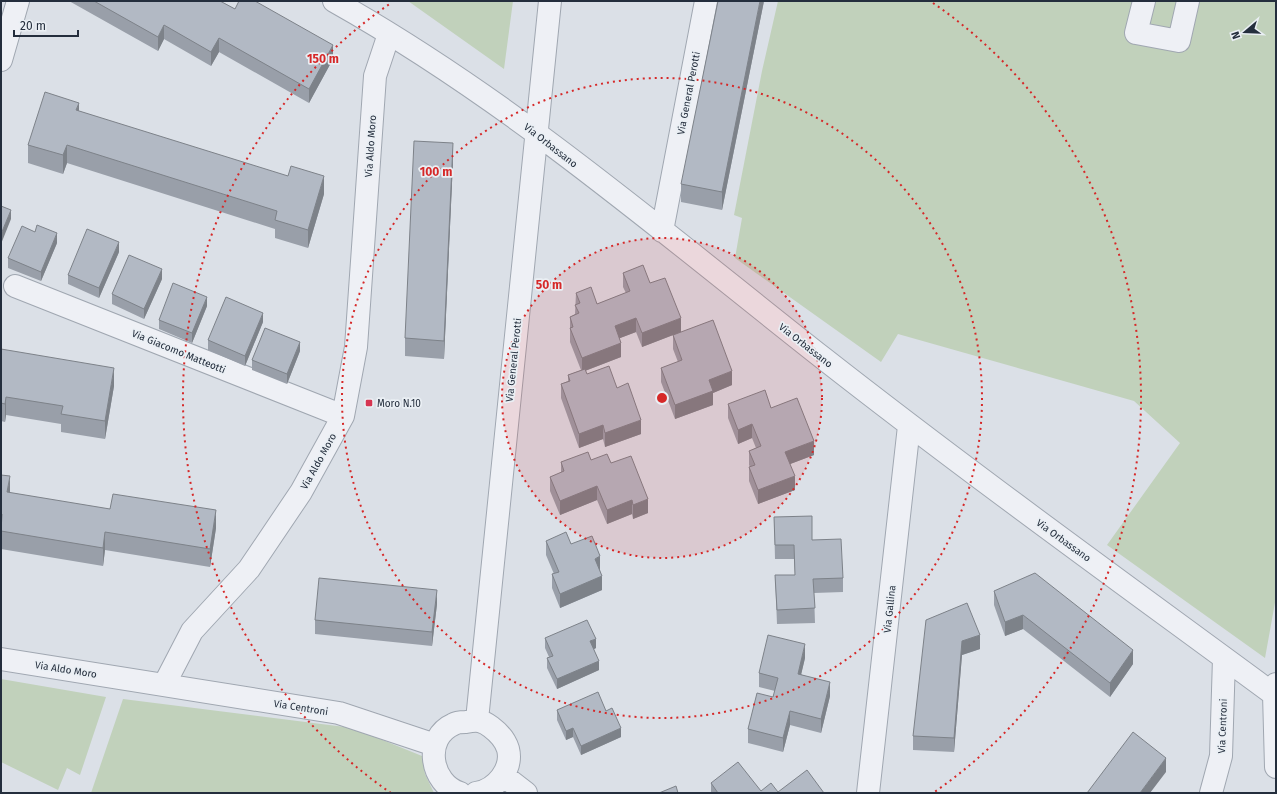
<svg xmlns="http://www.w3.org/2000/svg" width="1277" height="794" font-family="'Fira Sans',sans-serif">
<rect width="100%" height="100%" fill="#dbe0e7"/>
<path fill="#c1d1bb" d="M 408,1 L 513,1 L 504,69 Z
M 778,1 L 1276,1 L 1276,597 L 1265,658 L 1107,545 L 1180,443 L 1134,401 L 898,334 L 881,362 L 735,258 L 742,218 L 734,215 L 762,71 Z
M 1,679 L 106,697 L 80,775 L 67,768 L 58,790 L 1,762 Z
M 123,699 L 353,728 L 422,756 L 425,774 L 434,793 L 91,793 Z"/>
<g fill="none" stroke-linecap="round" stroke-linejoin="round">
<defs>
<path id="minor" d="M 334,1 C 510,100 664,233 823,358 C 971,474 1124,584 1276,696
M 1144,1 L 1136,33 L 1179,41 L 1188,1
M 1,60 L 18,1
M 662,231 L 706,1
M 15,286 L 343,416
M 1,659 L 339,713 L 435,745
M 1276,684 L 1274,694 L 1276,767
M 164,685 L 192,631 L 249,569 L 301,492 L 343,416 L 356,347 L 375,76 L 389,34
M 477,720 L 550,1
M 504,776 L 526,793
M 460,793 C 431,784 422,738 454,724 C 457,722 462,722 466,722 C 477,720 482,720 491,727 C 499,733 505,739 508,749 C 513,769 496,790 476,793
M 868,793 L 909,426
M 1211,793 L 1221,756 L 1224,658"/>
</defs>
<use href="#minor" stroke="#a0a7b1" stroke-width="24"/>
<use href="#minor" stroke="#eef0f5" stroke-width="22"/>
</g>
<path fill="#999fa9" d="M 69,1 L 220,1 L 235,9 L 333,59 L 309,103 L 219,52 L 211,66 L 164,39 L 158,51 Z
M 764,1 L 722,210 L 681,202 L 681,184 Z
M 79,111 L 324,194 L 308,248 L 275,238 L 275,229 L 67,163 L 63,174 L 28,163 L 28,145 Z
M 453,161 L 444,359 L 405,356 L 405,338 Z
M 57,243 L 41,281 L 8,268 L 8,258 Z
M 119,252 L 99,298 L 68,284 L 68,275 Z
M 623,273 L 650,283 L 681,332 L 732,385 L 713,393 L 713,405 L 675,419 L 661,382 L 661,368 L 678,362 L 673,349 L 673,335 L 642,347 L 636,332 L 620,338 L 621,357 L 585,371 L 587,374 L 617,388 L 641,434 L 605,447 L 603,439 L 579,448 L 561,398 L 561,384 L 568,381 L 568,375 L 581,370 L 570,342 L 570,317 L 575,314 L 576,293 L 597,304 L 626,293 L 623,287 Z
M 162,279 L 144,319 L 112,304 L 112,294 Z
M 207,306 L 192,343 L 159,329 L 159,320 Z
M 263,322 L 245,366 L 208,350 L 208,340 Z
M 1,349 L 114,386 L 105,439 L 61,432 L 61,424 L 6,415 L 5,422 L 1,421 Z
M 300,351 L 287,384 L 252,370 L 252,360 Z
M 728,404 L 771,408 L 814,455 L 790,464 L 795,490 L 758,504 L 749,481 L 749,467 L 750,467 L 749,465 L 749,451 L 756,448 L 752,438 L 738,444 L 728,418 Z
M 591,460 L 611,463 L 648,513 L 633,519 L 632,514 L 607,524 L 597,500 L 560,515 L 550,491 L 550,477 L 561,473 L 561,462 Z
M 1,475 L 10,493 L 216,528 L 210,567 L 105,550 L 103,566 L 1,549 Z
M 774,517 L 812,540 L 843,578 L 843,592 L 814,593 L 815,623 L 777,624 L 775,575 L 795,575 L 794,559 L 775,559 Z
M 546,541 L 600,570 L 602,590 L 560,608 L 552,588 L 552,574 L 554,574 L 546,555 Z
M 994,591 L 1133,664 L 1110,697 L 1023,629 L 1005,636 L 994,605 Z
M 967,603 L 980,649 L 962,655 L 954,752 L 913,750 L 913,733 Z
M 437,604 L 432,646 L 315,634 L 315,620 Z
M 545,638 L 596,648 L 594,649 L 599,670 L 557,689 L 547,668 L 547,658 L 549,657 L 545,648 Z
M 805,658 L 801,674 L 830,696 L 821,733 L 790,725 L 783,752 L 748,743 L 748,729 L 773,697 L 775,691 L 759,687 L 759,673 Z
M 557,710 L 606,711 L 621,737 L 581,755 L 573,737 L 566,740 L 557,720 Z
M 711,783 L 761,791 L 778,792 L 824,793 L 711,793 Z"/>
<path fill="#7d8289" d="M 760,1 L 764,1 L 722,210 L 722,192 Z
M 164,25 L 164,39 L 158,51 L 158,37 Z
M 219,38 L 219,52 L 211,66 L 211,52 Z
M 333,45 L 333,59 L 309,103 L 309,89 Z
M 79,103 L 79,121 L 76,110 Z
M 453,143 L 453,161 L 444,359 L 444,341 Z
M 67,145 L 67,163 L 63,174 L 63,155 Z
M 324,176 L 324,194 L 308,248 L 308,230 Z
M 11,210 L 11,219 L 1,244 L 1,234 Z
M 57,233 L 57,243 L 41,281 L 41,272 Z
M 119,242 L 119,252 L 99,298 L 99,288 Z
M 162,269 L 162,279 L 144,319 L 144,309 Z
M 207,297 L 207,306 L 192,343 L 192,333 Z
M 263,313 L 263,322 L 245,366 L 245,356 Z
M 636,318 L 636,332 L 615,340 L 615,326 Z
M 681,318 L 681,332 L 642,347 L 642,333 Z
M 300,342 L 300,351 L 287,384 L 287,374 Z
M 621,343 L 621,357 L 582,372 L 582,358 Z
M 114,368 L 114,386 L 105,439 L 105,421 Z
M 732,371 L 732,385 L 713,393 L 713,405 L 675,419 L 675,405 L 709,380 Z
M 6,397 L 6,415 L 5,422 L 5,404 Z
M 641,420 L 641,434 L 605,447 L 605,433 Z
M 752,424 L 752,438 L 738,444 L 738,430 Z
M 603,425 L 603,439 L 579,448 L 579,434 Z
M 814,441 L 814,455 L 785,466 L 785,452 Z
M 10,476 L 10,494 L 7,492 Z
M 795,476 L 795,490 L 758,504 L 758,490 Z
M 597,486 L 597,500 L 560,515 L 560,501 Z
M 648,499 L 648,513 L 633,519 L 633,505 Z
M 632,500 L 632,514 L 607,524 L 607,510 Z
M 216,510 L 216,528 L 210,567 L 210,549 Z
M 105,532 L 105,550 L 103,566 L 103,548 Z
M 600,556 L 600,570 L 595,573 L 595,559 Z
M 602,576 L 602,590 L 560,608 L 560,594 Z
M 437,590 L 437,604 L 432,646 L 432,632 Z
M 1023,615 L 1023,629 L 1005,636 L 1005,622 Z
M 980,635 L 980,649 L 962,655 L 954,752 L 954,738 L 962,641 Z
M 596,639 L 596,648 L 590,651 L 590,641 Z
M 805,644 L 805,658 L 798,688 L 798,674 Z
M 1133,650 L 1133,664 L 1110,697 L 1110,683 Z
M 599,661 L 599,670 L 557,689 L 557,679 Z
M 830,682 L 830,696 L 821,733 L 821,719 Z
M 790,711 L 790,725 L 783,752 L 783,738 Z
M 573,728 L 573,737 L 566,740 L 566,731 Z
M 621,728 L 621,737 L 581,755 L 581,746 Z
M 1166,758 L 1166,772 L 1150,793 L 1140,793 Z"/>
<path fill="#b2b9c4" stroke="#7d8289" d="M 94,1 L 220,1 L 235,9 L 239,1 L 255,1 L 333,45 L 309,89 L 219,38 L 211,52 L 164,25 L 158,37 Z
M 718,1 L 760,1 L 722,192 L 681,184 Z
M 45,92 L 79,103 L 76,110 L 288,176 L 291,166 L 324,176 L 308,230 L 275,220 L 277,211 L 67,145 L 63,155 L 28,145 Z
M 414,141 L 453,143 L 444,341 L 405,338 Z
M 1,206 L 11,210 L 1,234 Z
M 37,225 L 57,233 L 41,272 L 8,258 L 22,226 L 35,232 Z
M 87,229 L 119,242 L 99,288 L 68,275 Z
M 129,255 L 162,269 L 144,309 L 112,294 Z
M 643,265 L 650,283 L 665,278 L 681,318 L 642,333 L 636,318 L 615,326 L 621,343 L 582,358 L 570,328 L 573,327 L 570,317 L 579,313 L 575,305 L 580,303 L 576,293 L 591,287 L 597,304 L 630,291 L 623,273 Z
M 173,283 L 207,297 L 192,333 L 159,320 Z
M 226,297 L 263,313 L 245,356 L 208,340 Z
M 713,320 L 732,371 L 709,380 L 713,391 L 675,405 L 661,368 L 682,360 L 673,335 Z
M 265,328 L 300,342 L 287,374 L 252,360 Z
M 1,349 L 114,368 L 105,421 L 61,414 L 63,406 L 6,397 L 5,404 L 1,403 Z
M 609,366 L 617,388 L 628,383 L 641,420 L 605,433 L 603,425 L 579,434 L 561,384 L 570,381 L 568,375 L 585,369 L 587,374 Z
M 765,390 L 771,408 L 797,398 L 814,441 L 785,452 L 795,476 L 758,490 L 749,467 L 755,465 L 749,451 L 761,446 L 752,424 L 738,430 L 728,404 Z
M 588,452 L 591,460 L 607,454 L 611,463 L 631,456 L 648,499 L 633,505 L 632,500 L 607,510 L 597,486 L 560,501 L 550,477 L 564,471 L 561,462 Z
M 1,475 L 10,476 L 7,492 L 110,509 L 113,494 L 216,510 L 210,549 L 105,532 L 103,548 L 1,531 L 2,514 L 1,514 Z
M 812,516 L 812,540 L 841,539 L 843,578 L 813,579 L 815,608 L 777,610 L 775,575 L 795,575 L 794,545 L 775,545 L 774,517 Z
M 566,532 L 571,544 L 592,536 L 600,556 L 595,559 L 602,576 L 560,594 L 552,574 L 559,572 L 546,541 Z
M 1035,573 L 1133,650 L 1110,683 L 1023,615 L 1005,622 L 994,591 Z
M 319,578 L 437,590 L 432,632 L 315,620 Z
M 967,603 L 980,635 L 962,641 L 954,738 L 913,736 L 926,620 Z
M 587,620 L 596,639 L 590,641 L 599,661 L 557,679 L 547,658 L 553,656 L 545,638 Z
M 768,635 L 805,644 L 798,674 L 830,682 L 821,719 L 790,711 L 783,738 L 748,729 L 757,693 L 773,697 L 778,678 L 759,673 Z
M 598,692 L 606,711 L 612,708 L 621,728 L 581,746 L 573,728 L 566,731 L 557,710 Z
M 1133,732 L 1166,758 L 1140,793 L 1087,793 Z
M 738,762 L 761,791 L 771,783 L 778,792 L 807,770 L 824,793 L 718,793 L 711,783 Z
M 676,786 L 678,793 L 659,793 Z"/>
<circle cx="662" cy="398" r="160" fill="#d62828" fill-opacity=".12"/>
<g fill="none" stroke="#d62828" stroke-width="2" stroke-dasharray="2 4">
<circle cx="662" cy="398" r="160"/>
<circle cx="662" cy="398" r="320"/>
<path d="M391 793A479 479 0 0 1 391 3M933 3A479 479 0 0 1 933 793"/>
</g>
<rect fill="#d63551" stroke="#eaeff4" stroke-width="1.5" x="365" y="399" width="8" height="8" rx="2"/>
<g text-anchor="middle" stroke-width="3.5" stroke-linejoin="round" paint-order="stroke">
<g font-size="10" fill="#242e3d" stroke="#eaeff4">
<text transform="translate(688 93) rotate(-79)" y="4">Via General Perotti</text>
<text transform="translate(551 145) rotate(38)" y="4">Via Orbassano</text>
<text transform="translate(370 146) rotate(-86)" y="4">Via Aldo Moro</text>
<text transform="translate(806 345) rotate(38)" y="4">Via Orbassano</text>
<text transform="translate(179 351) rotate(22)" y="4">Via Giacomo Matteotti</text>
<text transform="translate(513 360) rotate(-84)" y="4">Via General Perotti</text>
<text transform="translate(318 461) rotate(-61)" y="4">Via Aldo Moro</text>
<text transform="translate(1064 540) rotate(36)" y="4">Via Orbassano</text>
<text transform="translate(889 609) rotate(-84)" y="4">Via Gallina</text>
<text transform="translate(66 669) rotate(9)" y="4">Via Aldo Moro</text>
<text transform="translate(301 707) rotate(9)" y="4">Via Centroni</text>
<text transform="translate(1222 726) rotate(-88)" y="4">Via Centroni</text>
</g>
<g font-size="10" fill="#242e3d" stroke="#eaeff4" text-anchor="start">
<text x="377" y="407">Moro N.10</text>
</g>
</g>
<circle cx="662" cy="398" r="6" fill="#d62828" stroke="#eaeff4" stroke-width="2"/>
<g font-size="12" text-anchor="middle" font-weight="bold" fill="#d62828" stroke="#eaeff4" stroke-width="3.5" stroke-linejoin="round" paint-order="stroke">
<text x="323" y="63">150 m</text>
<text x="436" y="176">100 m</text>
<text x="549" y="289">50 m</text>
</g>
<rect width="1277" height="794" fill="none" stroke="#242e3d" stroke-width="4"/>
<g transform="translate(1245 32) rotate(251)" stroke="#eaeff4" stroke-width="3" paint-order="stroke">
<path d="M0-3L7 15L0 10L-7 15Z" fill="#242e3d"/>
<text y="-6" font-size="11" font-weight="bold" text-anchor="middle" fill="#242e3d">N</text>
</g>
<path d="M14 30v6h64v-6" fill="none" stroke="#242e3d" stroke-width="2"/>
<text x="20" y="30" font-size="12" fill="#242e3d" stroke="#eaeff4" stroke-width="3" paint-order="stroke">20 m</text>
</svg>
